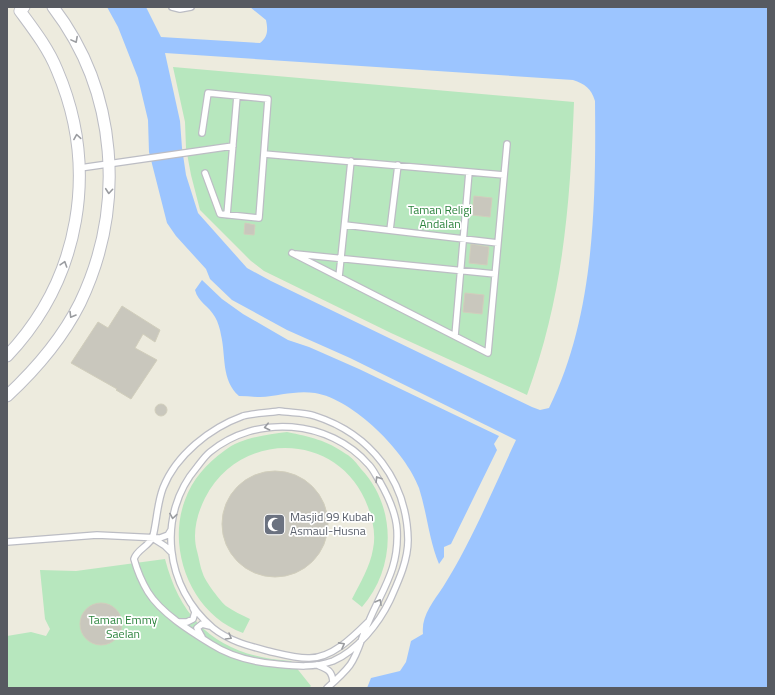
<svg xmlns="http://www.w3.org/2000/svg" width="775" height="695" font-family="'Titillium Web',sans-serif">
<rect width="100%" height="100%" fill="#edebde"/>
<path fill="#b7e7be" d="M 173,67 L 574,102 C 570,206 563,297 527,395 L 391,333 L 264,271 L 251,261 L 200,210 L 191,175 L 186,148 L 185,122 Z
M 287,432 C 311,437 326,440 346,454 C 352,457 357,464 361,469 C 397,507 396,568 362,607 L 352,599 C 360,583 370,567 373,549 C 376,535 373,521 368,507 C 341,432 241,428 205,498 C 197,514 192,533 197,551 C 199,558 200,567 203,574 C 205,581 221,602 226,606 C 233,611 242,615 250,619 L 243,633 C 192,615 166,550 185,500 C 192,480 207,463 224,451 C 241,437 266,435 287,432 Z
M 165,559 C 182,625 223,657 291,661 L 311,686 L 309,688 L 7,688 L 7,636 L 31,632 L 46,636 L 50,629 L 45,619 L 40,570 L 76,571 Z"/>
<path fill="#9cc5ff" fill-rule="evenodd" d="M 107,7 L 146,7 L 161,37 L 260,43 C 268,37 268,30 266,20 L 250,7 L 768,7 L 768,688 L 367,688 L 371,678 L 400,671 L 406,662 L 411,641 L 423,634 C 421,616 433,602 443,587 C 472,541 493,489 516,440 L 350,358 L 287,330 L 232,300 L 210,279 L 206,269 L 176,236 L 167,223 L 149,152 L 148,120 L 138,78 L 118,27 ZM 165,53 L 573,80 C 585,84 591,88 595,101 C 596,201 595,316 549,408 L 540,410 L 532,407 L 271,281 L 247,268 L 198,213 L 186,175 L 182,148 L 180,121 Z
M 202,280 L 222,299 L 243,314 L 288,340 L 309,347 L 359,369 L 499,436 L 494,444 L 497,450 L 451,544 L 444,547 L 444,557 L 439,564 C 429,540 427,513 419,488 C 406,452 353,399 315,393 C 296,390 279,396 260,397 C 253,397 246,396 239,396 C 221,380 226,356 221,335 C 220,329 218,322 215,317 C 209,306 198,302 195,290 Z"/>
<path fill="#c9c7bd" stroke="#d1cebc" d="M 474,196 L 492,198 L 490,217 L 472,215 Z
M 245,223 L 255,225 L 254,235 L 244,234 Z
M 471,244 L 489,247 L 487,265 L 469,263 Z
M 465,293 L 484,295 L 482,314 L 463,312 Z
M 122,306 L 160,330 L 155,342 L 143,334 L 135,348 L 157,360 L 131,399 L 116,390 L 117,389 L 71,363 L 98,322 L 108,328 Z
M155 410a6 6 0 1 1 12 0a6 6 0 1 1-12 0Z
M222 524a53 53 0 1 1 106 0a53 53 0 1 1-106 0Z
M80 624a21 21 0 1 1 42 0a21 21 0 1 1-42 0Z"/>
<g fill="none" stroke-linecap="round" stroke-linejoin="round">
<defs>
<path id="lane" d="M 172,7 L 180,9 L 191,7
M 202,133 L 208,93 L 268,99 L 259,218 L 220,214 L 205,173
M 264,154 L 504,175
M 80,168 L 233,146
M 227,215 L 237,96
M 345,225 L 498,243
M 390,230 L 398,165
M 292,253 L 488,353 L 507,144
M 296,254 L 495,274
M 339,277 L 351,161
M 455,336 L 469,172
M 279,411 C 291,413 304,412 315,416 C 371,434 407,481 408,540 C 408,561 398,582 390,600 C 379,623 357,651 333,661 C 313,668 296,666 276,664 C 253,662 231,657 211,644 C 190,631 161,613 148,592 C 142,582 137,570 134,559 C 137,549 150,546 153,536 C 157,520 157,504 163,488 C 176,455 210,428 243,416 C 254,413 268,413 279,411 Z
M 154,539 L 165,546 L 171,552
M 7,542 L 97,535 L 160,538 L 168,535 L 171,530
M 179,622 L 187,622 L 193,619 L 195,612 L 193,608
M 202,637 L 197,628 L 202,624 L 210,626
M 317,665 C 327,669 332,670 333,682
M 327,688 C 335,681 344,673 350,665 C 359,652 362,635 369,621 C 383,588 399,569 397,530 C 396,514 388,496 380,482 C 376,476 373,469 369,465 C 329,419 256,414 210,452 C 205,456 201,462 197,467 C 156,515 165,588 213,628 C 229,641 249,646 268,651 C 281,654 295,658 308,658 C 331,659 353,637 368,622"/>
<path id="street" d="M 7,356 C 81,278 99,168 57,70 C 48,48 34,30 20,11 L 24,7
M 7,396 C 36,369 62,339 80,303 C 126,207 118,92 53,7"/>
</defs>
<use href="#lane" stroke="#bcbdc4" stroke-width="8"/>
<use href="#street" stroke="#bcbdc4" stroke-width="13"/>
<use href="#lane" stroke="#fff" stroke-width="5.5"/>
<use href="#street" stroke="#fff" stroke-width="11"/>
</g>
<defs><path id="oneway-chevron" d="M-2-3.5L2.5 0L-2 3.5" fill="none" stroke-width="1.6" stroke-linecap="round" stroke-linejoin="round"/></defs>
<g stroke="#9a9ca0">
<use href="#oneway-chevron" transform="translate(75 40) rotate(62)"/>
<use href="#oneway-chevron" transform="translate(77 137) rotate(-99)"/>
<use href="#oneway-chevron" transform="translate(109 191) rotate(95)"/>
<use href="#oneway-chevron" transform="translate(64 264) rotate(-72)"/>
<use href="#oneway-chevron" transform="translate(72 315) rotate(121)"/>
<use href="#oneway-chevron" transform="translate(267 427) rotate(167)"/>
<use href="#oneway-chevron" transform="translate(378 479) rotate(-122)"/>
<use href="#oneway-chevron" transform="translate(173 516) rotate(99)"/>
<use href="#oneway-chevron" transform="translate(379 602) rotate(-61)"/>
<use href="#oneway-chevron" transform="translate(229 637) rotate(30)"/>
<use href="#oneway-chevron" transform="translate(342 645) rotate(-28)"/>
</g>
<defs>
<symbol id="mosque-square" viewBox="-11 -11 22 22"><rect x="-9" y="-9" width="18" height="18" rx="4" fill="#6b7280" stroke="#fff"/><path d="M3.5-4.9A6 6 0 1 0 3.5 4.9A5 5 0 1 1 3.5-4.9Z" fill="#fff"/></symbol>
</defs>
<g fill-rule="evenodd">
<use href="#mosque-square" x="262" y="512" width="25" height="25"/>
</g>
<g text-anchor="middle" stroke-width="3.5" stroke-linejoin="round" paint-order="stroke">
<g font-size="12" fill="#2c843d" stroke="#fff">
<text x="440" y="214">Taman Religi<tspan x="440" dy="14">Andalan</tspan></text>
<text x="123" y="624">Taman Emmy<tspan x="123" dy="14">Saelan</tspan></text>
</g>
<g font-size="12" fill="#5b616d" stroke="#fff" text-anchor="start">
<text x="290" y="521">Masjid 99 Kubah<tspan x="290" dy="14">Asmaul-Husna</tspan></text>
</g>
</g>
<rect width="775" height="695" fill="none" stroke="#575a61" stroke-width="16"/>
</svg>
